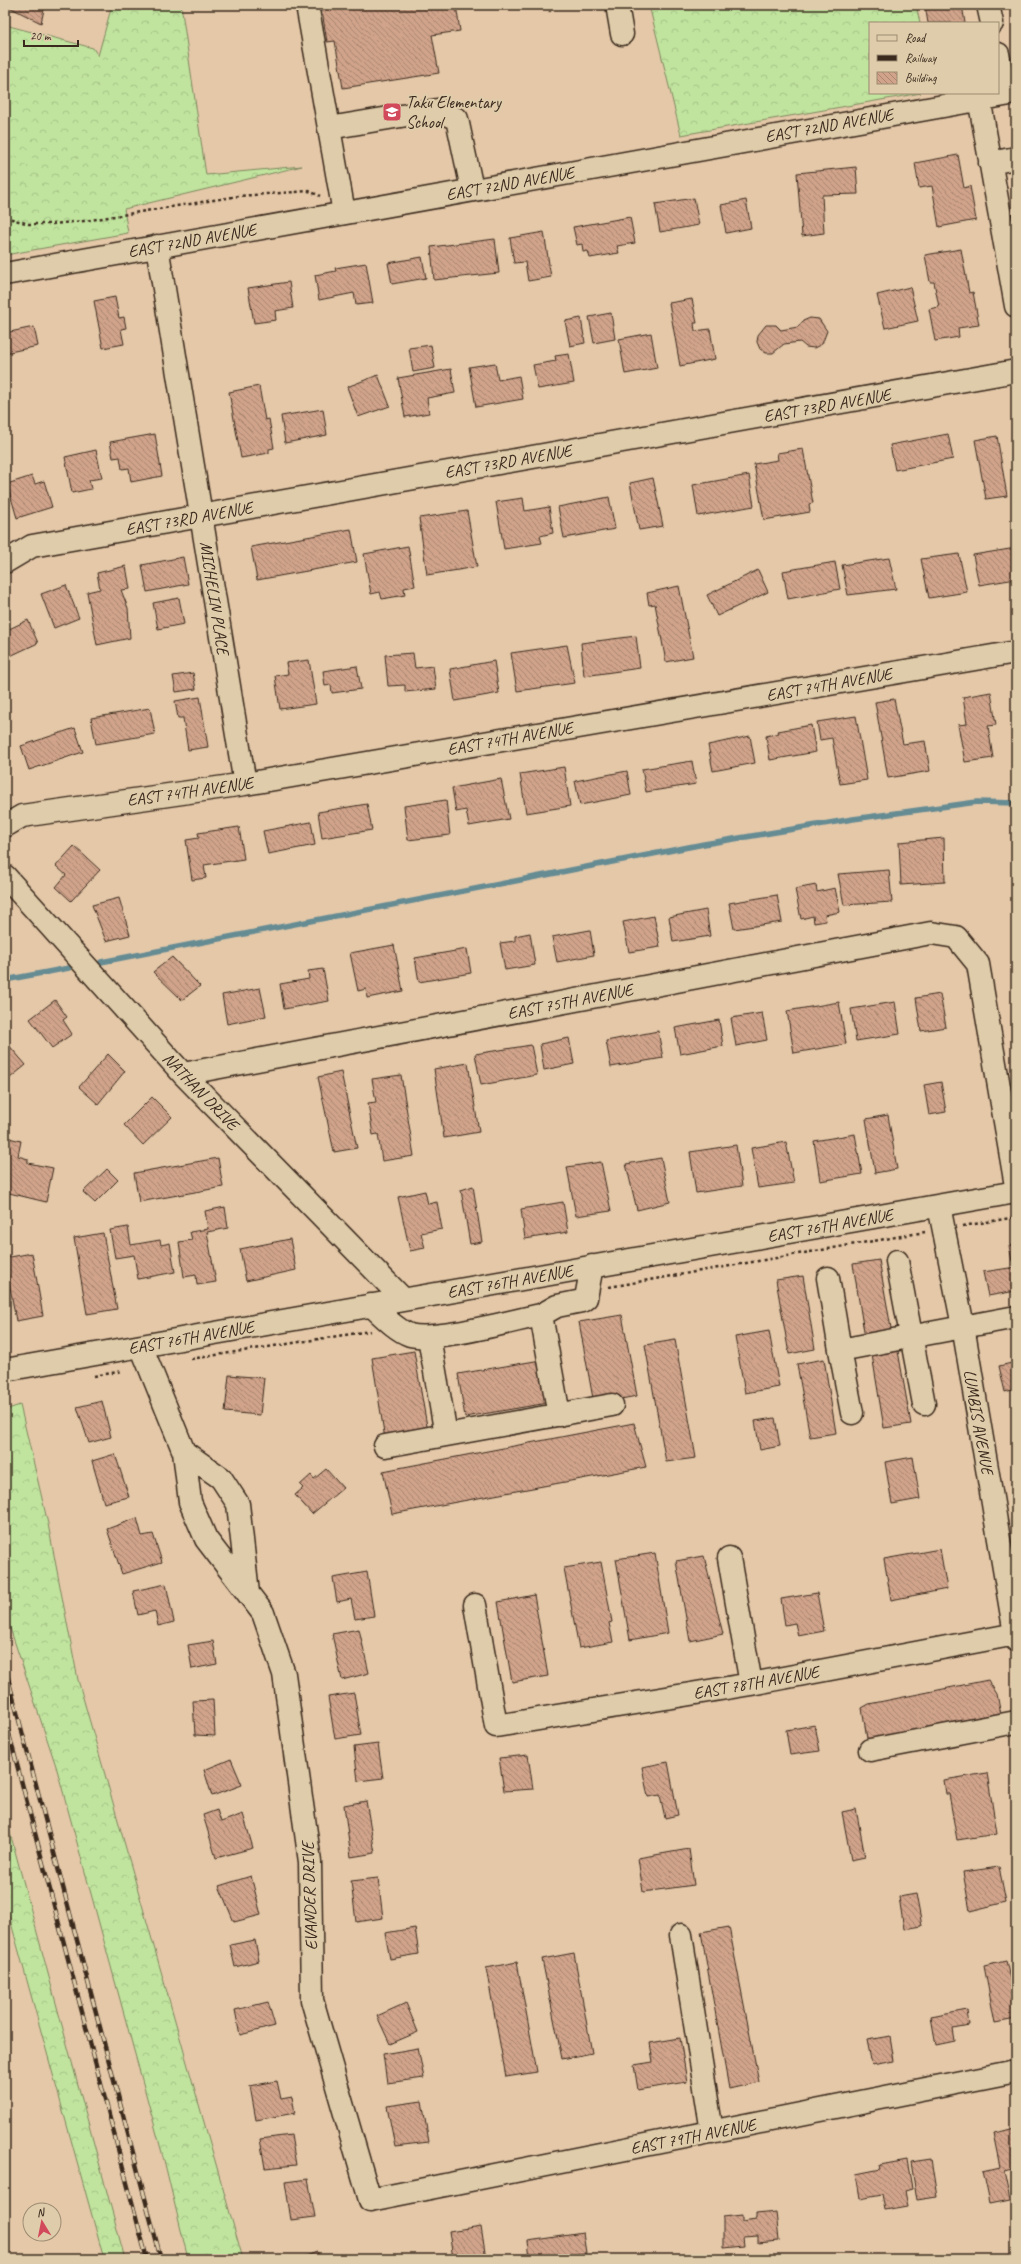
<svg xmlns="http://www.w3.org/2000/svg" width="1021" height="2264" font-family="Caveat,sans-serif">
<defs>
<pattern id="forest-crowns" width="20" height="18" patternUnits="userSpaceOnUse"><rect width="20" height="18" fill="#c0e49e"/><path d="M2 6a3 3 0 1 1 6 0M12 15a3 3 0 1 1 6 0" fill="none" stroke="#a6c488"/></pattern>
<pattern id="building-back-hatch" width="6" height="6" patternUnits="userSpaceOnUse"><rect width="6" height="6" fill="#d0a38a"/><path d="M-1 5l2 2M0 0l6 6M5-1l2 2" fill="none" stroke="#aa8570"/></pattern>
</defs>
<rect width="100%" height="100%" fill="#e4c8a8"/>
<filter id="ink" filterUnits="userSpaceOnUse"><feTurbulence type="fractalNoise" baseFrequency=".025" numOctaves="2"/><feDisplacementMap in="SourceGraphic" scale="8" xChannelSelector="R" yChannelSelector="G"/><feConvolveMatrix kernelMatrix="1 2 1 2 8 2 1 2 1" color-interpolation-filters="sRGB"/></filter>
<g filter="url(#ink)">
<path fill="url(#forest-crowns)" stroke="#7e875e" d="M 112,5 L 181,5 L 206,175 L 302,166 L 124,209 L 128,233 L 5,255 L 5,25 L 93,48 L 98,56 Z
M 649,5 L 916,5 L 920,23 L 870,23 L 870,93 L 921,93 L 681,135 Z
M 20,1405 L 48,1524 L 78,1680 L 243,2259 L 188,2259 L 164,2160 L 56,1766 L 5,1613 L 5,1410 Z
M 5,1814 L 125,2259 L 104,2259 L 5,1901 Z"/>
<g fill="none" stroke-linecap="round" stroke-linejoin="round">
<path stroke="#658b93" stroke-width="5.5" d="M 101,962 L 704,844 L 853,819 L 977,802 L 1016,803
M 5,980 L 69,968"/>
</g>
<path fill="url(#building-back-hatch)" stroke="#3b2a1e" d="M 5,5 L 45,5 L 41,23 Z
M 321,5 L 459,5 L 456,5 L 460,31 L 432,35 L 439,73 L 343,88 L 335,41 L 327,42 Z
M 925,5 L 962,5 L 965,23 L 928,23 Z
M 958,155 L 964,188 L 970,186 L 976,220 L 939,227 L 932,186 L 919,188 L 915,163 Z
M 856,167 L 858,194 L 822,195 L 824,233 L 802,236 L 797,173 Z
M 694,198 L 699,225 L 660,232 L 655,204 Z
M 746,200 L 751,228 L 726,233 L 721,205 Z
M 630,217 L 635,243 L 617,246 L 619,253 L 590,258 L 588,251 L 583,252 L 582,244 L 577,245 L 573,227 Z
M 544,232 L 551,277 L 528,281 L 525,262 L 514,263 L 510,238 Z
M 495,239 L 499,273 L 434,280 L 431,247 Z
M 961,249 L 969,293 L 973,292 L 979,325 L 958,328 L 959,337 L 935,341 L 929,309 L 939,307 L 934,282 L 930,282 L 925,255 Z
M 422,257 L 426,278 L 392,284 L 388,263 Z
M 366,263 L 373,303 L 356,305 L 354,293 L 319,300 L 315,275 L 336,271 L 335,268 Z
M 289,282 L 293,308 L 275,311 L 276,320 L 254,323 L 248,288 Z
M 910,287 L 918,321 L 885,328 L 877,295 Z
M 115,297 L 119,318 L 124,317 L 126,328 L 121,329 L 124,344 L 103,348 L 94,301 Z
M 692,299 L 697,323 L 694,323 L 695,331 L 710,329 L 715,359 L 680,366 L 669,303 Z
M 611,313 L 615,339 L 594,343 L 589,317 Z
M 581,318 L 585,343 L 570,346 L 565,321 Z
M 810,318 L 819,319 L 827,331 L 822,344 L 814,348 L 806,347 L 800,342 L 784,344 L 773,353 L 766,353 L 760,349 L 757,342 L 758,335 L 766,325 L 776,325 L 781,330 L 798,327 L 803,321 Z
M 34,327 L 38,346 L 5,353 L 5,333 Z
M 651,333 L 657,368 L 625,374 L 619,339 Z
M 431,345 L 435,368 L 413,372 L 409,348 Z
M 569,354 L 574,383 L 538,389 L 533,365 L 556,361 L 555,356 Z
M 495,363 L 498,380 L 519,376 L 523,399 L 476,407 L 469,367 Z
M 451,369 L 455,393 L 427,398 L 429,413 L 405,417 L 398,378 Z
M 378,375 L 390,406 L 358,417 L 347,387 Z
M 259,386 L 265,420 L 269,419 L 274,448 L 269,449 L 269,453 L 241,458 L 229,392 Z
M 323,409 L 327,435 L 285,443 L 281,416 Z
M 155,434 L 162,476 L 131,482 L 129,468 L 122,469 L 120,457 L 113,458 L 110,442 Z
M 948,434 L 953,459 L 895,470 L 890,445 Z
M 997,436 L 1007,496 L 986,499 L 975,440 Z
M 803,449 L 813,503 L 809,504 L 810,512 L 764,520 L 754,464 L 778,460 L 777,453 Z
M 96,450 L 102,478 L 89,480 L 91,489 L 72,493 L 65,457 Z
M 749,475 L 754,506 L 698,516 L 693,485 Z
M 32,476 L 35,484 L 44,481 L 52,507 L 17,518 L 7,484 Z
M 653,478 L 663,526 L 639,530 L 630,483 Z
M 609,497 L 615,529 L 564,538 L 558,507 Z
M 523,498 L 525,511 L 549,507 L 553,533 L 540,536 L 542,543 L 504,549 L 496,502 Z
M 467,511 L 477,567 L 427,575 L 419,518 Z
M 351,529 L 357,562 L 257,580 L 251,547 Z
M 408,546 L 415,586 L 404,588 L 405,595 L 382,599 L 380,592 L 371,594 L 364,554 Z
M 1016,548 L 1016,579 L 979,585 L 973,555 Z
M 959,554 L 967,592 L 929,598 L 921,559 Z
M 183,557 L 188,584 L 147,592 L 142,565 Z
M 889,558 L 896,589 L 848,595 L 842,565 Z
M 835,562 L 840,589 L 788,599 L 783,571 Z
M 126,566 L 130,589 L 121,590 L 128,608 L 130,638 L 97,645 L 87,592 L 100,589 L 97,573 Z
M 758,570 L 768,592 L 717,616 L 707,595 Z
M 66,585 L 79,618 L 54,628 L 41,594 Z
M 679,586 L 693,657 L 666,662 L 655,604 L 649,605 L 647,593 Z
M 179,598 L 184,624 L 158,629 L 153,603 Z
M 28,620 L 38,643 L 8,657 L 5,652 L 5,631 Z
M 636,636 L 640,668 L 584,676 L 581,643 Z
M 567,645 L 575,683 L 517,691 L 511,653 Z
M 413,653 L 415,668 L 433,666 L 436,689 L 405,692 L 405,685 L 388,686 L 385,655 Z
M 309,660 L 316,704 L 280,709 L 275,676 L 288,674 L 286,663 Z
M 494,661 L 499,693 L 455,701 L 450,669 Z
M 357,666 L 361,689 L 332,693 L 331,685 L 325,686 L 323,671 Z
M 193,673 L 196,689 L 176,692 L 173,676 Z
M 991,692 L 996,725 L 988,726 L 993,758 L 965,762 L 958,725 L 967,724 L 963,697 Z
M 200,697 L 208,747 L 188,750 L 183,718 L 178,718 L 175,701 Z
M 894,699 L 903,744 L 925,741 L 930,771 L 888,778 L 875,702 Z
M 150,708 L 155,734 L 96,744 L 91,718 Z
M 856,716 L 867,780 L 840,784 L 832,738 L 820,740 L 817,722 Z
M 811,725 L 816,752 L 770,760 L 766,736 L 779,733 L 778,731 Z
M 75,728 L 83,752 L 29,770 L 21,746 Z
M 750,736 L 755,763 L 713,771 L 708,745 Z
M 692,761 L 696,784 L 646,792 L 642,769 Z
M 564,767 L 570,806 L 526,813 L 520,774 Z
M 627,771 L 631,795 L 580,805 L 575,781 Z
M 501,779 L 509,819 L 469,826 L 466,810 L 456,812 L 452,788 Z
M 446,800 L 450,835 L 408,840 L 404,806 Z
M 367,804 L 372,830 L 322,838 L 318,812 Z
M 311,822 L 315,845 L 268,854 L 263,831 Z
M 239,827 L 244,859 L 204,865 L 206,878 L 192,880 L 186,840 L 199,838 L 198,833 Z
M 944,838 L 945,882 L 901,885 L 899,842 Z
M 74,846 L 100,870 L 71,901 L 56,887 L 66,875 L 56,866 Z
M 889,870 L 892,902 L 844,905 L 838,874 Z
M 816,885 L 817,892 L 835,888 L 840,912 L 825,915 L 826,921 L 814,923 L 813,916 L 801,919 L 795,889 Z
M 777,895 L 782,922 L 734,929 L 729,903 Z
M 119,898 L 130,935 L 106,941 L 92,905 Z
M 706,910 L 710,936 L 673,942 L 669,917 Z
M 654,916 L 660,947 L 629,952 L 623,922 Z
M 590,930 L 594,955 L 557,962 L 552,937 Z
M 530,933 L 535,965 L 505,970 L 500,943 L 515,941 L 515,936 Z
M 394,945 L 403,991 L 367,998 L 366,989 L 358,991 L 350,953 Z
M 467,949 L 471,973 L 419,982 L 415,958 Z
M 172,957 L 200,986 L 182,1000 L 153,972 Z
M 323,969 L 329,1001 L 284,1009 L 280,984 L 309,979 L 308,971 Z
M 260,988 L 266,1016 L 227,1024 L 222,995 Z
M 940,994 L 946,1027 L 921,1031 L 916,998 Z
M 55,1000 L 67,1017 L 63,1020 L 72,1034 L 52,1048 L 30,1019 Z
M 839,1002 L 846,1044 L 794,1053 L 787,1011 Z
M 895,1002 L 900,1034 L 856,1041 L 851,1009 Z
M 762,1013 L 767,1040 L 736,1046 L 731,1018 Z
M 719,1020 L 723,1046 L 680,1054 L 675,1028 Z
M 658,1031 L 663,1058 L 611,1067 L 606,1041 Z
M 569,1038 L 574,1064 L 544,1070 L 540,1044 Z
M 7,1043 L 26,1065 L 5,1082 L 5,1044 Z
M 531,1045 L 537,1075 L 481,1085 L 475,1054 Z
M 108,1054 L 125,1071 L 98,1104 L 79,1087 Z
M 468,1063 L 479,1132 L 444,1138 L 434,1069 Z
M 341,1072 L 357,1148 L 334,1152 L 318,1077 Z
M 401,1075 L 414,1156 L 382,1161 L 378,1134 L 373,1135 L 368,1103 L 376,1102 L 372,1079 Z
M 941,1082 L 946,1112 L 929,1115 L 924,1085 Z
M 152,1097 L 172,1117 L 143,1145 L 124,1125 Z
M 888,1115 L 897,1169 L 875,1173 L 866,1119 Z
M 855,1134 L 862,1174 L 820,1181 L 814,1141 Z
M 9,1138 L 21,1141 L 18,1156 L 28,1159 L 28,1163 L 53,1168 L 46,1202 L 5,1192 L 5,1154 Z
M 786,1142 L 794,1183 L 758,1188 L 751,1148 Z
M 736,1145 L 742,1186 L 696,1193 L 690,1152 Z
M 218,1158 L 223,1187 L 139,1202 L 134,1173 Z
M 661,1158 L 670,1202 L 637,1210 L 626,1164 Z
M 601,1162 L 611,1211 L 576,1216 L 567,1167 Z
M 107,1169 L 118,1180 L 95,1203 L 83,1192 Z
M 473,1186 L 482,1242 L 470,1244 L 461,1190 Z
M 425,1191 L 428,1204 L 437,1202 L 442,1229 L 421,1233 L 425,1248 L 410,1251 L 398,1197 Z
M 563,1202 L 568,1232 L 525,1239 L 521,1209 Z
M 225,1207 L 228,1228 L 207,1232 L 216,1282 L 197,1285 L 196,1275 L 184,1277 L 179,1242 L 192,1240 L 190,1232 L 208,1229 L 205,1211 Z
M 128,1227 L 131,1245 L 160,1240 L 161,1245 L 170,1243 L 175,1272 L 138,1279 L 134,1255 L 115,1258 L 110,1230 Z
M 103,1233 L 117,1309 L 87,1314 L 74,1238 Z
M 290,1239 L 296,1270 L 246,1281 L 240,1249 Z
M 1016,1244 L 1016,1261 L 1012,1261 L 1009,1246 Z
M 32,1253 L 43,1316 L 16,1321 L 5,1258 Z
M 879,1260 L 892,1334 L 865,1338 L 853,1264 Z
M 1016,1267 L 1016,1291 L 988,1296 L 983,1272 Z
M 803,1276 L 815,1349 L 789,1354 L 776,1280 Z
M 622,1315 L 637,1396 L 594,1404 L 579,1322 Z
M 769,1331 L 779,1387 L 745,1393 L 735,1337 Z
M 675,1340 L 696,1458 L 666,1462 L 645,1345 Z
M 414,1351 L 428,1432 L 385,1439 L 372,1358 Z
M 898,1351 L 911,1424 L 884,1428 L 872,1355 Z
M 824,1359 L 836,1433 L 810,1437 L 797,1364 Z
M 541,1360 L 548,1403 L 465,1417 L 458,1374 Z
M 1016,1362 L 1016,1389 L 1005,1392 L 999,1366 Z
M 229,1375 L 264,1378 L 260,1415 L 225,1412 Z
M 102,1401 L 111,1437 L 89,1443 L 77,1407 Z
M 775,1418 L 780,1446 L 760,1450 L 755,1421 Z
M 634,1423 L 646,1467 L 392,1514 L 383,1471 Z
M 115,1454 L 129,1497 L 104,1503 L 92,1461 Z
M 913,1457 L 920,1499 L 892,1504 L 885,1462 Z
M 326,1469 L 343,1488 L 312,1514 L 295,1495 L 303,1488 L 300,1485 L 311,1475 L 314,1479 Z
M 137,1518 L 142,1536 L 153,1534 L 162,1562 L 122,1574 L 107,1529 Z
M 940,1549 L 947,1589 L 891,1600 L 884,1559 Z
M 655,1553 L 668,1633 L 630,1640 L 616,1559 Z
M 704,1556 L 723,1634 L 690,1641 L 676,1561 Z
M 601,1562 L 612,1622 L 609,1623 L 613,1642 L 579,1648 L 564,1568 Z
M 367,1572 L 374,1616 L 355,1619 L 351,1599 L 337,1602 L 333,1578 Z
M 166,1584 L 174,1622 L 158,1626 L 155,1611 L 138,1615 L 133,1591 Z
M 817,1593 L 824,1631 L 798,1636 L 795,1623 L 785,1625 L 781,1599 Z
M 534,1595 L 548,1676 L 512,1682 L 498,1602 Z
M 359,1629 L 369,1673 L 342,1680 L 332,1634 Z
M 213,1641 L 217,1664 L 192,1669 L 188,1645 Z
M 988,1680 L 997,1694 L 1002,1720 L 868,1744 L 862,1708 L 869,1704 Z
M 354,1693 L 361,1735 L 335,1739 L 328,1697 Z
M 213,1700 L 215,1736 L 195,1735 L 193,1701 Z
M 815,1725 L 820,1751 L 790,1755 L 786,1730 Z
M 378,1744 L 383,1778 L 358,1781 L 354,1747 Z
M 528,1755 L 533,1789 L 504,1791 L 499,1758 Z
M 231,1759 L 242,1785 L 212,1796 L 204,1770 Z
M 668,1762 L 678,1815 L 665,1818 L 660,1795 L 648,1797 L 642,1767 Z
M 987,1773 L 997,1834 L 957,1840 L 949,1794 L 946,1794 L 944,1780 Z
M 366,1801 L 375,1853 L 351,1857 L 344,1805 Z
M 856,1809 L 865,1857 L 851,1860 L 842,1812 Z
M 217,1810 L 221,1822 L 243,1814 L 253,1848 L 216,1858 L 203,1815 Z
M 689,1849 L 694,1885 L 643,1892 L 638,1858 Z
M 999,1867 L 1006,1902 L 970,1911 L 963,1872 Z
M 251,1876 L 261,1915 L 234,1922 L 219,1886 Z
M 378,1878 L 383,1918 L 356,1922 L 351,1881 Z
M 916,1894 L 922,1926 L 904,1929 L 899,1897 Z
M 729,1927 L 759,2082 L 729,2089 L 701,1932 Z
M 415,1928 L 419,1954 L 390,1959 L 385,1933 Z
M 255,1940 L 259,1961 L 235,1967 L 230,1945 Z
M 574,1953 L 592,2053 L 562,2059 L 542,1959 Z
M 1006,1961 L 1016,2003 L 1016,2019 L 995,2023 L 984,1966 Z
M 517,1962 L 537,2072 L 506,2077 L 486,1968 Z
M 268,2002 L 275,2026 L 240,2035 L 235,2010 Z
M 406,2003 L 418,2032 L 390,2044 L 377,2016 Z
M 967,2010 L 969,2025 L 953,2028 L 955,2041 L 936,2045 L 931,2017 Z
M 890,2036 L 894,2061 L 872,2065 L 867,2040 Z
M 680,2038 L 687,2082 L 638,2090 L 634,2065 L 653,2062 L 650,2043 Z
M 418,2048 L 424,2078 L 387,2083 L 383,2054 Z
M 277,2081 L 281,2099 L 292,2097 L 295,2113 L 256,2120 L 250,2086 Z
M 422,2101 L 429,2142 L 395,2146 L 387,2106 Z
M 1016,2128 L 1016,2168 L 1004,2171 L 1010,2199 L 990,2203 L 983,2171 L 1000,2167 L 993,2133 Z
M 291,2135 L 296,2165 L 265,2168 L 260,2139 Z
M 931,2159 L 937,2197 L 917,2200 L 911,2162 Z
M 907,2160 L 912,2188 L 905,2190 L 908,2206 L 885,2210 L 882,2194 L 860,2198 L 856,2174 L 881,2169 L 880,2165 Z
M 308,2179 L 315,2217 L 291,2220 L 285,2182 Z
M 776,2212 L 779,2241 L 758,2243 L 758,2236 L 743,2237 L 744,2246 L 723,2248 L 723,2217 L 742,2215 L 742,2221 L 756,2219 L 756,2214 Z
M 481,2226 L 486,2259 L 453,2259 L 449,2231 Z
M 583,2233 L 586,2253 L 530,2259 L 528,2241 Z
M 317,2252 L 321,2259 L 298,2259 Z"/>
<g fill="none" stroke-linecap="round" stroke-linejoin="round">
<defs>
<path id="minor" d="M 307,5 L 329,128
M 617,5 L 622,34
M 988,5 L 992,23
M 998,54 L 1006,94
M 979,98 L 1016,306
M 990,163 L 1016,158
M 344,213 L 329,128 L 437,110 L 457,119 L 472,189
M 157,246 L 245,784
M 5,274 L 1016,93
M 5,562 L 32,546 L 1016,371
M 5,826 L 22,816 L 245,784 L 1016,652
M 5,876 L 183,1074 L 403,1299
M 183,1074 L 931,933 L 956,937 L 978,964 L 1016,1186
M 939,1206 L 963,1326 L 1016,1640
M 897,1261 L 924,1404
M 828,1278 L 840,1350
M 371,1305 C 382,1315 396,1330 410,1335 C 435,1342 511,1321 541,1315 L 557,1306 L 582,1301 L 586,1298 L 592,1266
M 541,1315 L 559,1415
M 429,1337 L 446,1435
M 141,1346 L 184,1452
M 5,1370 L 1016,1192
M 852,1413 L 840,1350 L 1016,1317
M 385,1446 L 612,1405
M 729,1558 L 751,1684
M 248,1593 L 238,1504 L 221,1478 L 184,1452 L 190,1502 L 206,1539 L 263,1613 L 284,1674 L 310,1862 L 312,2000 L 370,2200 L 1016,2071
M 475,1605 L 496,1726 L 751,1684 L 1016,1634
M 870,1750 L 1016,1722
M 681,1935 L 712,2132"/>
</defs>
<use href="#minor" stroke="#3b2a1e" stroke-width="25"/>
<path stroke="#3b2a1e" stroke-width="2.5" stroke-dasharray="3 3" stroke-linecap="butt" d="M 549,5 L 550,12
M 5,217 L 29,224 L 52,224 L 84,221 L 239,196 L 309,191 L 320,196
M 963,1226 L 1016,1217
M 609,1287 L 925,1232
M 191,1359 L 370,1331
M 94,1376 L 123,1371"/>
<use href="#minor" stroke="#dfccaa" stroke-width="22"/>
<defs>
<path id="rail" d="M 5,1667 L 161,2259
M 5,1719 L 147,2259"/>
</defs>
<use href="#rail" stroke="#3b2a1e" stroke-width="4.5"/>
<use href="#rail" stroke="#dfccaa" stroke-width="3" stroke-dasharray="9" stroke-linecap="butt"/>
</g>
</g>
<defs>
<symbol id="school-square" viewBox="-11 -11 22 22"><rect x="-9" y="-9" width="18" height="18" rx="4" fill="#d1495b" stroke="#dfccaa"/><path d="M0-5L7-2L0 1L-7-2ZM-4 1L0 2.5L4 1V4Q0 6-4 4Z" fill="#fff"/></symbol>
</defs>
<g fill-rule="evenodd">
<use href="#school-square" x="381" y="101" width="22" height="22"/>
</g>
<g text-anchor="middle" stroke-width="4" stroke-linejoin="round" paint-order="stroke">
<g font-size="17" fill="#3b2a1e" stroke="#dfccaa" text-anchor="start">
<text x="406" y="108">Taku Elementary<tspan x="406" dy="20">School</tspan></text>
</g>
<g font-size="17" fill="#3b2a1e" stroke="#dfccaa">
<text transform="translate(829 125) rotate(-10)" y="6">EAST 72ND AVENUE</text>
<text transform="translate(510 183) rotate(-10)" y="6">EAST 72ND AVENUE</text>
<text transform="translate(192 240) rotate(-10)" y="6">EAST 72ND AVENUE</text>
<text transform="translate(827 405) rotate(-10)" y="6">EAST 73RD AVENUE</text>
<text transform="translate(508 461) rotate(-10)" y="6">EAST 73RD AVENUE</text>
<text transform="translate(189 518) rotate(-10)" y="6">EAST 73RD AVENUE</text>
<text transform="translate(215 598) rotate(81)" y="6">MICHELIN PLACE</text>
<text transform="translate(829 684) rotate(-10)" y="6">EAST 74TH AVENUE</text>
<text transform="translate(510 738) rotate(-10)" y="6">EAST 74TH AVENUE</text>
<text transform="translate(190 791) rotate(-8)" y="6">EAST 74TH AVENUE</text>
<text transform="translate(570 1001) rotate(-11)" y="6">EAST 75TH AVENUE</text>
<text transform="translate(201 1091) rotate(46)" y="6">NATHAN DRIVE</text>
<text transform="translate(830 1225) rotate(-10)" y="6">EAST 76TH AVENUE</text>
<text transform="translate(510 1281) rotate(-10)" y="6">EAST 76TH AVENUE</text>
<text transform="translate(191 1337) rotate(-10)" y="6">EAST 76TH AVENUE</text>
<text transform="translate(979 1422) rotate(80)" y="6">LUMBIS AVENUE</text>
<text transform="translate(756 1682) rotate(-10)" y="6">EAST 78TH AVENUE</text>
<text transform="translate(309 1896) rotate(-92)" y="6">EVANDER DRIVE</text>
<text transform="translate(693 2136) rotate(-11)" y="6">EAST 79TH AVENUE</text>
</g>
</g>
<rect width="1021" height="2264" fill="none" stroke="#dfccaa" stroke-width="20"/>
<rect x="10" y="10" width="1001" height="2244" fill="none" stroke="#3b2a1e" stroke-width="1.5" filter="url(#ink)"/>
<rect x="869" y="22" width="130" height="72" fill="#dfccaa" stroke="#9d8b72"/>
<rect x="877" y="35" width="20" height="6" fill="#dfccaa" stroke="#9d8b72"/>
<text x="905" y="42" font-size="12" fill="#3b2a1e">Road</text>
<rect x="877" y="55" width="20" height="6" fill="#3b2a1e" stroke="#9d8b72"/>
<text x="905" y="62" font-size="12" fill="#3b2a1e">Railway</text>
<rect x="877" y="72" width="20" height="12" fill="url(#building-back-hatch)" stroke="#9d8b72"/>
<text x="905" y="82" font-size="12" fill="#3b2a1e">Building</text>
<g transform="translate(42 2222) rotate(350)"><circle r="19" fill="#dfccaa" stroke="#9d8b72"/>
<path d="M0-3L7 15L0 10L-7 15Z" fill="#d1495b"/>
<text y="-6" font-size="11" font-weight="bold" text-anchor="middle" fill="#3b2a1e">N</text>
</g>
<path d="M24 40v6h54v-6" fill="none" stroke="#3b2a1e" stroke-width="2"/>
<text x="30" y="40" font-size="12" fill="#3b2a1e" stroke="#dfccaa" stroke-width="3" paint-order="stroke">20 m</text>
</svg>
